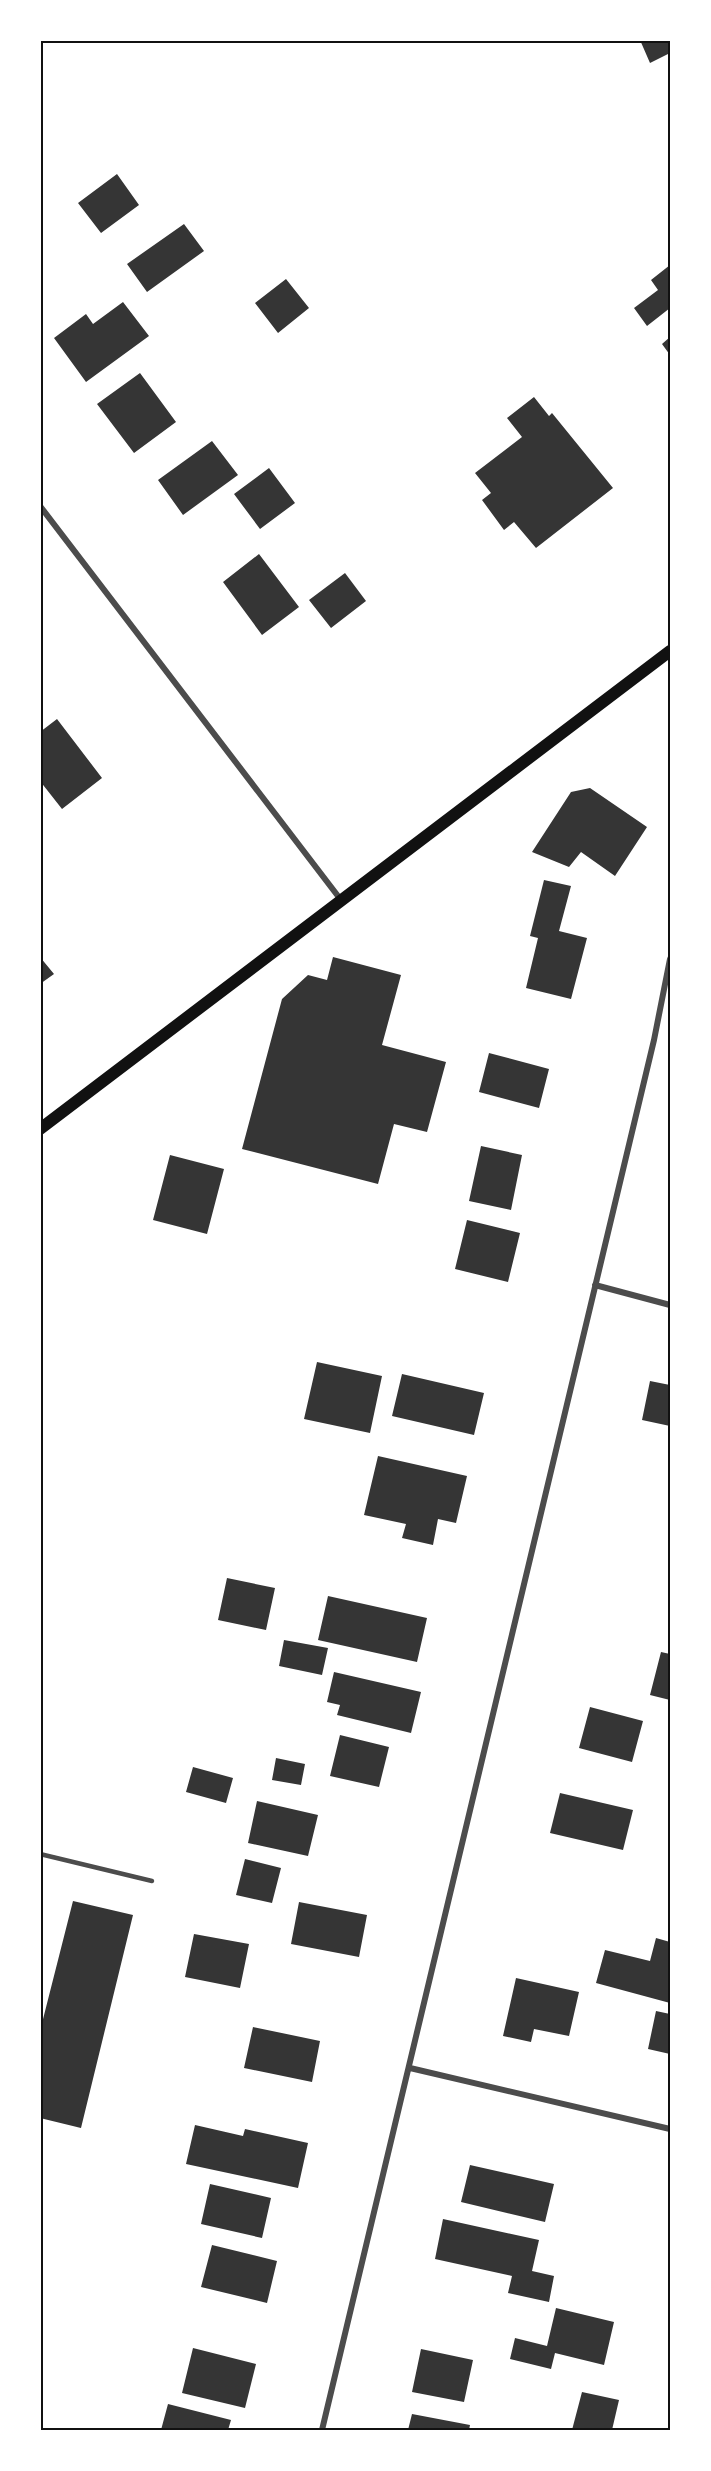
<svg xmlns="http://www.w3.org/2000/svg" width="711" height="2471" font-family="Ubuntu,sans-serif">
<rect width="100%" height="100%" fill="#fff"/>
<path fill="#353535" d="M 640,40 L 670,40 L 670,53 L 650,63 Z
M 117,174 L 139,205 L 101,233 L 78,203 Z
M 184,224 L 204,251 L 147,292 L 127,264 Z
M 670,265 L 670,308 L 647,326 L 634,308 L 658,290 L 651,280 Z
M 286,279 L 309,308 L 278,333 L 255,303 Z
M 123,302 L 149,336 L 86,382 L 54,338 L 86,314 L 93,324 Z
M 670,337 L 670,355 L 662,344 Z
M 140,373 L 176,422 L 134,453 L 97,404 Z
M 534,397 L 549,416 L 552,413 L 613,488 L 536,548 L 514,522 L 504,530 L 482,500 L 491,493 L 475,473 L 522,437 L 507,418 Z
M 212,441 L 238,475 L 183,515 L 158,480 Z
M 269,468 L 295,503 L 260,529 L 234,494 Z
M 259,554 L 299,607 L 262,635 L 223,582 Z
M 345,573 L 366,601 L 331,628 L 309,600 Z
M 57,719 L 102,778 L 62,809 L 40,781 L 40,732 Z
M 590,788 L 647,827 L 615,876 L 581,852 L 569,867 L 532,852 L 571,792 Z
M 544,880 L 571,886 L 559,931 L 587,938 L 571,999 L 526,988 L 538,938 L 530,936 Z
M 40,957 L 54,974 L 40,984 Z
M 333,957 L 401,975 L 382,1045 L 446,1062 L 427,1132 L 394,1124 L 378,1184 L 242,1149 L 282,999 L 308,975 L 327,980 Z
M 489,1053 L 549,1069 L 539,1108 L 479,1092 Z
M 481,1146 L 522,1155 L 511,1210 L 469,1201 Z
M 170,1155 L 224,1169 L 207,1234 L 153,1220 Z
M 467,1220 L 520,1233 L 508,1282 L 455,1269 Z
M 317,1362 L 382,1376 L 370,1433 L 304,1419 Z
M 402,1374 L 484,1393 L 474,1435 L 392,1416 Z
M 650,1381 L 670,1385 L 670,1426 L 642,1420 Z
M 378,1456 L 467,1476 L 456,1523 L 438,1519 L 433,1545 L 402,1538 L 406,1524 L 364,1515 Z
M 227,1578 L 275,1588 L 266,1630 L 218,1620 Z
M 328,1596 L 427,1618 L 417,1662 L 318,1640 Z
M 284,1640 L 328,1648 L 322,1675 L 279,1666 Z
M 661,1652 L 670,1654 L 670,1700 L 650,1695 Z
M 334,1672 L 421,1692 L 411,1733 L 337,1715 L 340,1705 L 327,1702 Z
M 590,1707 L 643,1721 L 632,1762 L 579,1748 Z
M 340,1735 L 389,1747 L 379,1787 L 330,1776 Z
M 276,1758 L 305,1764 L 301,1785 L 272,1780 Z
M 193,1767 L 233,1778 L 226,1803 L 186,1792 Z
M 560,1793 L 633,1810 L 623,1850 L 550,1833 Z
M 257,1801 L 318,1815 L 308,1856 L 248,1843 Z
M 245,1859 L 281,1868 L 272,1903 L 236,1895 Z
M 73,1901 L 133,1915 L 81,2128 L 40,2118 L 40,2031 Z
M 299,1902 L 367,1915 L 359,1957 L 291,1944 Z
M 194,1934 L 249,1944 L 240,1988 L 185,1977 Z
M 656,1938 L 670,1942 L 670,2003 L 596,1983 L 605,1950 L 650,1961 Z
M 516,1978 L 579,1992 L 569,2036 L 534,2029 L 531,2042 L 503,2036 Z
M 656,2011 L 670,2014 L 670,2054 L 648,2049 Z
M 253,2027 L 320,2041 L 312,2082 L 244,2068 Z
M 195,2125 L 243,2136 L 245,2129 L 308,2143 L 298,2188 L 186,2164 Z
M 470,2165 L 554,2184 L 545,2222 L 461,2202 Z
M 210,2184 L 271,2198 L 262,2238 L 201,2224 Z
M 443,2219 L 539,2240 L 532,2271 L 554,2276 L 549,2302 L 508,2293 L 512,2276 L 435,2259 Z
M 212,2245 L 277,2261 L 267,2303 L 201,2287 Z
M 556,2308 L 614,2322 L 604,2365 L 555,2353 L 551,2369 L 510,2359 L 515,2338 L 547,2346 Z
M 193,2348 L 256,2364 L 245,2408 L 182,2393 Z
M 421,2349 L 473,2360 L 464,2402 L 412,2392 Z
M 582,2392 L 619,2400 L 612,2430 L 572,2430 Z
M 168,2404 L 231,2420 L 228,2430 L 161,2430 Z
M 412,2414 L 470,2425 L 469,2430 L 408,2430 Z"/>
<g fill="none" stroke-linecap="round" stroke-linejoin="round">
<path stroke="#4c4c4c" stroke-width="4.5" d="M 40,1854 L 152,1881"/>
<path stroke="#4c4c4c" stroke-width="6" d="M 40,506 L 341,900
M 595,1285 L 670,1305
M 410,2068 L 670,2129
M 322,2430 L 654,1040 L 670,959"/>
<path stroke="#111" stroke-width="12" d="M 40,1129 L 670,651"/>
</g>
<rect width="711" height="2471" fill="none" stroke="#ffffff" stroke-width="84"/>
<rect x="42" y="42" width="627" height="2387" fill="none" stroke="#111" stroke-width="2"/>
</svg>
